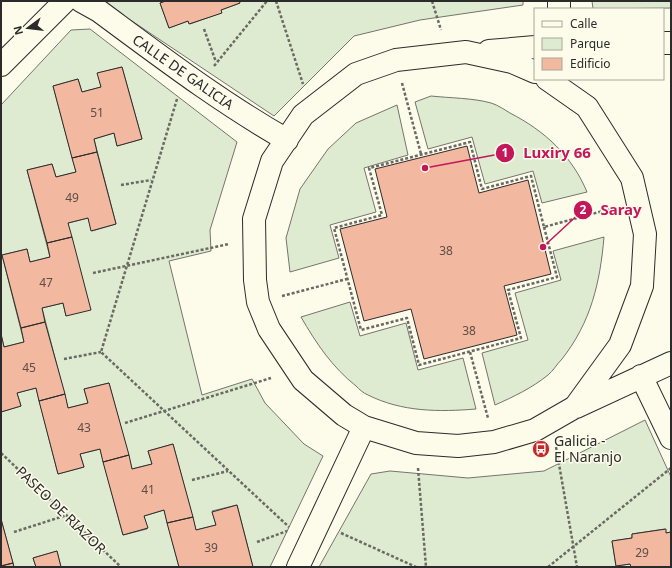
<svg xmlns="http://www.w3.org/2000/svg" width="672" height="568" font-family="'Noto Sans',sans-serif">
<rect width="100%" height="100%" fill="#fdfbea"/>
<path fill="#deebd1" stroke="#74746e" d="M 102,1 L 166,1 L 160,3 L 169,28 L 188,21 L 190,24 L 221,13 L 221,10 L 240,3 L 239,1 L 523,1 L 523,5 L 420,20 L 354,36 L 274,116 Z
M 592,1 L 671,1 L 671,8 L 593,9 Z
M 90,29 L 237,142 L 210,230 L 211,251 L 169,261 L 202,395 L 252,379 L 265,403 L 304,444 L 323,456 L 270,567 L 253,567 L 237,505 L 212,511 L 216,525 L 196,530 L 173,444 L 148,451 L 152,464 L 132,469 L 109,383 L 84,389 L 88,403 L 68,408 L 42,308 L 63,303 L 66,316 L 68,223 L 88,218 L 92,231 L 116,224 L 94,139 L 114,133 L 117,146 L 142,139 L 122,67 L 98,73 L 101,87 L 82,92 L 78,79 L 53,86 L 76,172 L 56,177 L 52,164 L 27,170 L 50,257 L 30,262 L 27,249 L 2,255 L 24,342 L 4,347 L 1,334 L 1,105 L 71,30 Z
M 431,96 C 449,98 474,98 491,103 C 498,105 505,110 510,113 C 545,131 572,156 587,192 L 542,203 L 533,171 L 485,184 L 472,137 L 428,149 L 415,102 Z
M 397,105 L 408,155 L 364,168 L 376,212 L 330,225 L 339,258 L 290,272 L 286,238 L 300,189 L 328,149 L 356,123 Z
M 604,237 C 600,283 591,322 562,359 C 557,364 553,371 548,375 C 532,388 513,397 495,405 L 482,353 L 528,340 L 515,293 L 561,280 L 553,251 Z
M 350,302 L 360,336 L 406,323 L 418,370 L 463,358 L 476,409 C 439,412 402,412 368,395 C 363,393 359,389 356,386 C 332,367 316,343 301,317 Z
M 36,388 L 58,474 L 84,467 L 80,454 L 100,449 L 123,535 L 147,529 L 144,516 L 164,510 L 179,567 L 61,567 L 57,551 L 33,558 L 36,567 L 14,567 L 1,519 L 1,412 L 21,406 L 17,393 Z
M 645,420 L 671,477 L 671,532 L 666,533 L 665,529 L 632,534 L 632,538 L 612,541 L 616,566 L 630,564 L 631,567 L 319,567 L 371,474 L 390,471 L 468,478 L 544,471 Z"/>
<path fill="#f2b8a0" stroke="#2b2b2b" d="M 166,1 L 239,1 L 240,3 L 221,10 L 222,13 L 189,24 L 188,21 L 169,28 L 160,3 Z
M 122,67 L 142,139 L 117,146 L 114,133 L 94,139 L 97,152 L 72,158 L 53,86 L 78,79 L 82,92 L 101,87 L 97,73 Z
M 467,146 L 479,193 L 528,180 L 551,274 L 504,286 L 517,335 L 424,359 L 411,309 L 364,321 L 340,229 L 387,217 L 375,169 Z
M 97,152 L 116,224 L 91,231 L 88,218 L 68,223 L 72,237 L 47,243 L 27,170 L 52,164 L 56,177 L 76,172 L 72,158 Z
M 72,237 L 91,310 L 66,316 L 63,303 L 42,308 L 45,322 L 21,328 L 2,255 L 27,249 L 30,262 L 50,257 L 47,243 Z
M 45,322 L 65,394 L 39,401 L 36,388 L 17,393 L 21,406 L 1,412 L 1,334 L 4,347 L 24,342 L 21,328 Z
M 109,383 L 129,455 L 103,462 L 100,449 L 80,454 L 84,467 L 58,474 L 39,401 L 65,394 L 68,408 L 88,403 L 84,389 Z
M 173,444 L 193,517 L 167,523 L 164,510 L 144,516 L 148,528 L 123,535 L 103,462 L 129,455 L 132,469 L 152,464 L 148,451 Z
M 237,505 L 253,567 L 179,567 L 167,523 L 193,517 L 196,530 L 216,525 L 212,512 Z
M 1,519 L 13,563 L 1,566 Z
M 666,529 L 666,533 L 671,532 L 671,567 L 631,567 L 630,564 L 616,566 L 612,541 L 632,538 L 632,534 Z
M 57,551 L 61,567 L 36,567 L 33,558 Z
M 13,563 L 14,567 L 1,567 L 1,566 Z"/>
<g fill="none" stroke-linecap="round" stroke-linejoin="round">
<defs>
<path id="minor" d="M 81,1 L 99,11 C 160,56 220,102 287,140
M 559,1 L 559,9
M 663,43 L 671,43
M 489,51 L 535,47
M 1,65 L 65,1
M 535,72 L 512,62 L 466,52 L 396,60 L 356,74 L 303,115 L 272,161 L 254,219 L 255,280 L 258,302 L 269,329 L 303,380 L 344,415 L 364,427 L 416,443 L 458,446 L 494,442 L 535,430 L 575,407 L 620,345 L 642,286 L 645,234 L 632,178 L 587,107 L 547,79
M 641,376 L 671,438
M 576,407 L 671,363
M 298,567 L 364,427"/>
</defs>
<use href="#minor" stroke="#2b2b2b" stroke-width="24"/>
<path stroke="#6a6964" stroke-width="2.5" stroke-dasharray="3 2" stroke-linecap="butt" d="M 276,1 L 303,84
M 432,1 L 441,30
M 204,29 L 216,62
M 214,66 L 267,1
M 402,83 L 421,154
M 177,99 L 101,352 L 289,527
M 121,185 L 151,180
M 544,227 L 557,277 L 508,290 L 521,338 L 419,365 L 407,318 L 361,330 L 334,228 L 382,215 L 369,168 L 470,142 L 482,189 L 531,176 L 544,227 L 614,208
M 93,273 L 229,244
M 282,296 L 347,279
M 470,352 L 488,418
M 64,359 L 101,352
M 125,423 L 271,378
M 556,447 L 577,567
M 1,453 L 121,567
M 418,468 L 426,567
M 192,480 L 228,471
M 14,532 L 67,515
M 341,533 L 416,567
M 257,542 L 287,531
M 548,567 L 671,468"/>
<use href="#minor" stroke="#fdfbea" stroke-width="22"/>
</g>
<defs>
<symbol id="bus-disc" viewBox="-11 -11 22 22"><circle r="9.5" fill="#c62828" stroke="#fdfbea"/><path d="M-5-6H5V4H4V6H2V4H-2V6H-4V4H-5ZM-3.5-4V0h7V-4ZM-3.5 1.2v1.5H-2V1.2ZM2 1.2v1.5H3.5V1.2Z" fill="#fff"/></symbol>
</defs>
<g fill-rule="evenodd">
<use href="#bus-disc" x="531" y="439" width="20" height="20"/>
</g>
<g text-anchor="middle" stroke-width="3" stroke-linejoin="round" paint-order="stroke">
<g font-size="12" fill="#5d4e48">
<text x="97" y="117">51</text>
<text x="72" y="202">49</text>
<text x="446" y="255">38</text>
<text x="46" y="287">47</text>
<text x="469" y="335">38</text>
<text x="29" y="372">45</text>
<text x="84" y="432">43</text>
<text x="148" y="494">41</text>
<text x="211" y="552">39</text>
<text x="642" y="557">29</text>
</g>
<g font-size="14" fill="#2b2b2b" stroke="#fdfbea">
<text transform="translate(183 72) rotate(35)" y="5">CALLE DE GALICIA</text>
<text transform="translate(61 510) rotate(44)" y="5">PASEO DE RIAZOR</text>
</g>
<g font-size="14" fill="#2b2b2b" stroke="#fdfbea" text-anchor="start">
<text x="554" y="446">Galicia -<tspan x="554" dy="16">El Naranjo</tspan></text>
</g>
</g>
<path fill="none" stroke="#c2185b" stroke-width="1.5" d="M425 168L505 153M543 247L583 210"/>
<g fill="#c2185b" stroke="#fdfbea" stroke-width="1.5">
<circle cx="425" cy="168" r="4"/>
<circle cx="543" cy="247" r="4"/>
<circle cx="505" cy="153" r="10"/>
<circle cx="583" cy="210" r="10"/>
</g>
<g font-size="12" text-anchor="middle" font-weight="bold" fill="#fff">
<text x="505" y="157">1</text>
<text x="583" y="214">2</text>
</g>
<g font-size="15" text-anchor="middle" font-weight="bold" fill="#c2185b" stroke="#fdfbea" stroke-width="3" stroke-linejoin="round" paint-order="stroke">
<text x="557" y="158">Luxiry 66</text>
<text x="621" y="215">Saray</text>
</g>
<rect width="672" height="568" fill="none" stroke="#2b2b2b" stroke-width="4"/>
<rect x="534" y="8" width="130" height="72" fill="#fdfbea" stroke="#a9a89e"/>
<rect x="542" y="21" width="20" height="6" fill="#fdfbea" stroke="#a9a89e"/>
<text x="570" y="28" font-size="12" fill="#2b2b2b">Calle</text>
<rect x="542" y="38" width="20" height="12" fill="#deebd1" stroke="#a9a89e"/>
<text x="570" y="48" font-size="12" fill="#2b2b2b">Parque</text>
<rect x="542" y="58" width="20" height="12" fill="#f2b8a0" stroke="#a9a89e"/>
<text x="570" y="68" font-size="12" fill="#2b2b2b">Edificio</text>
<g transform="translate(28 28) rotate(255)" stroke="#fdfbea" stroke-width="3" paint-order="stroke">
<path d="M0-3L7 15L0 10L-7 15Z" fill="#2b2b2b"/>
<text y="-6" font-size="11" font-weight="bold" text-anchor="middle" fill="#2b2b2b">N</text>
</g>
</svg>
